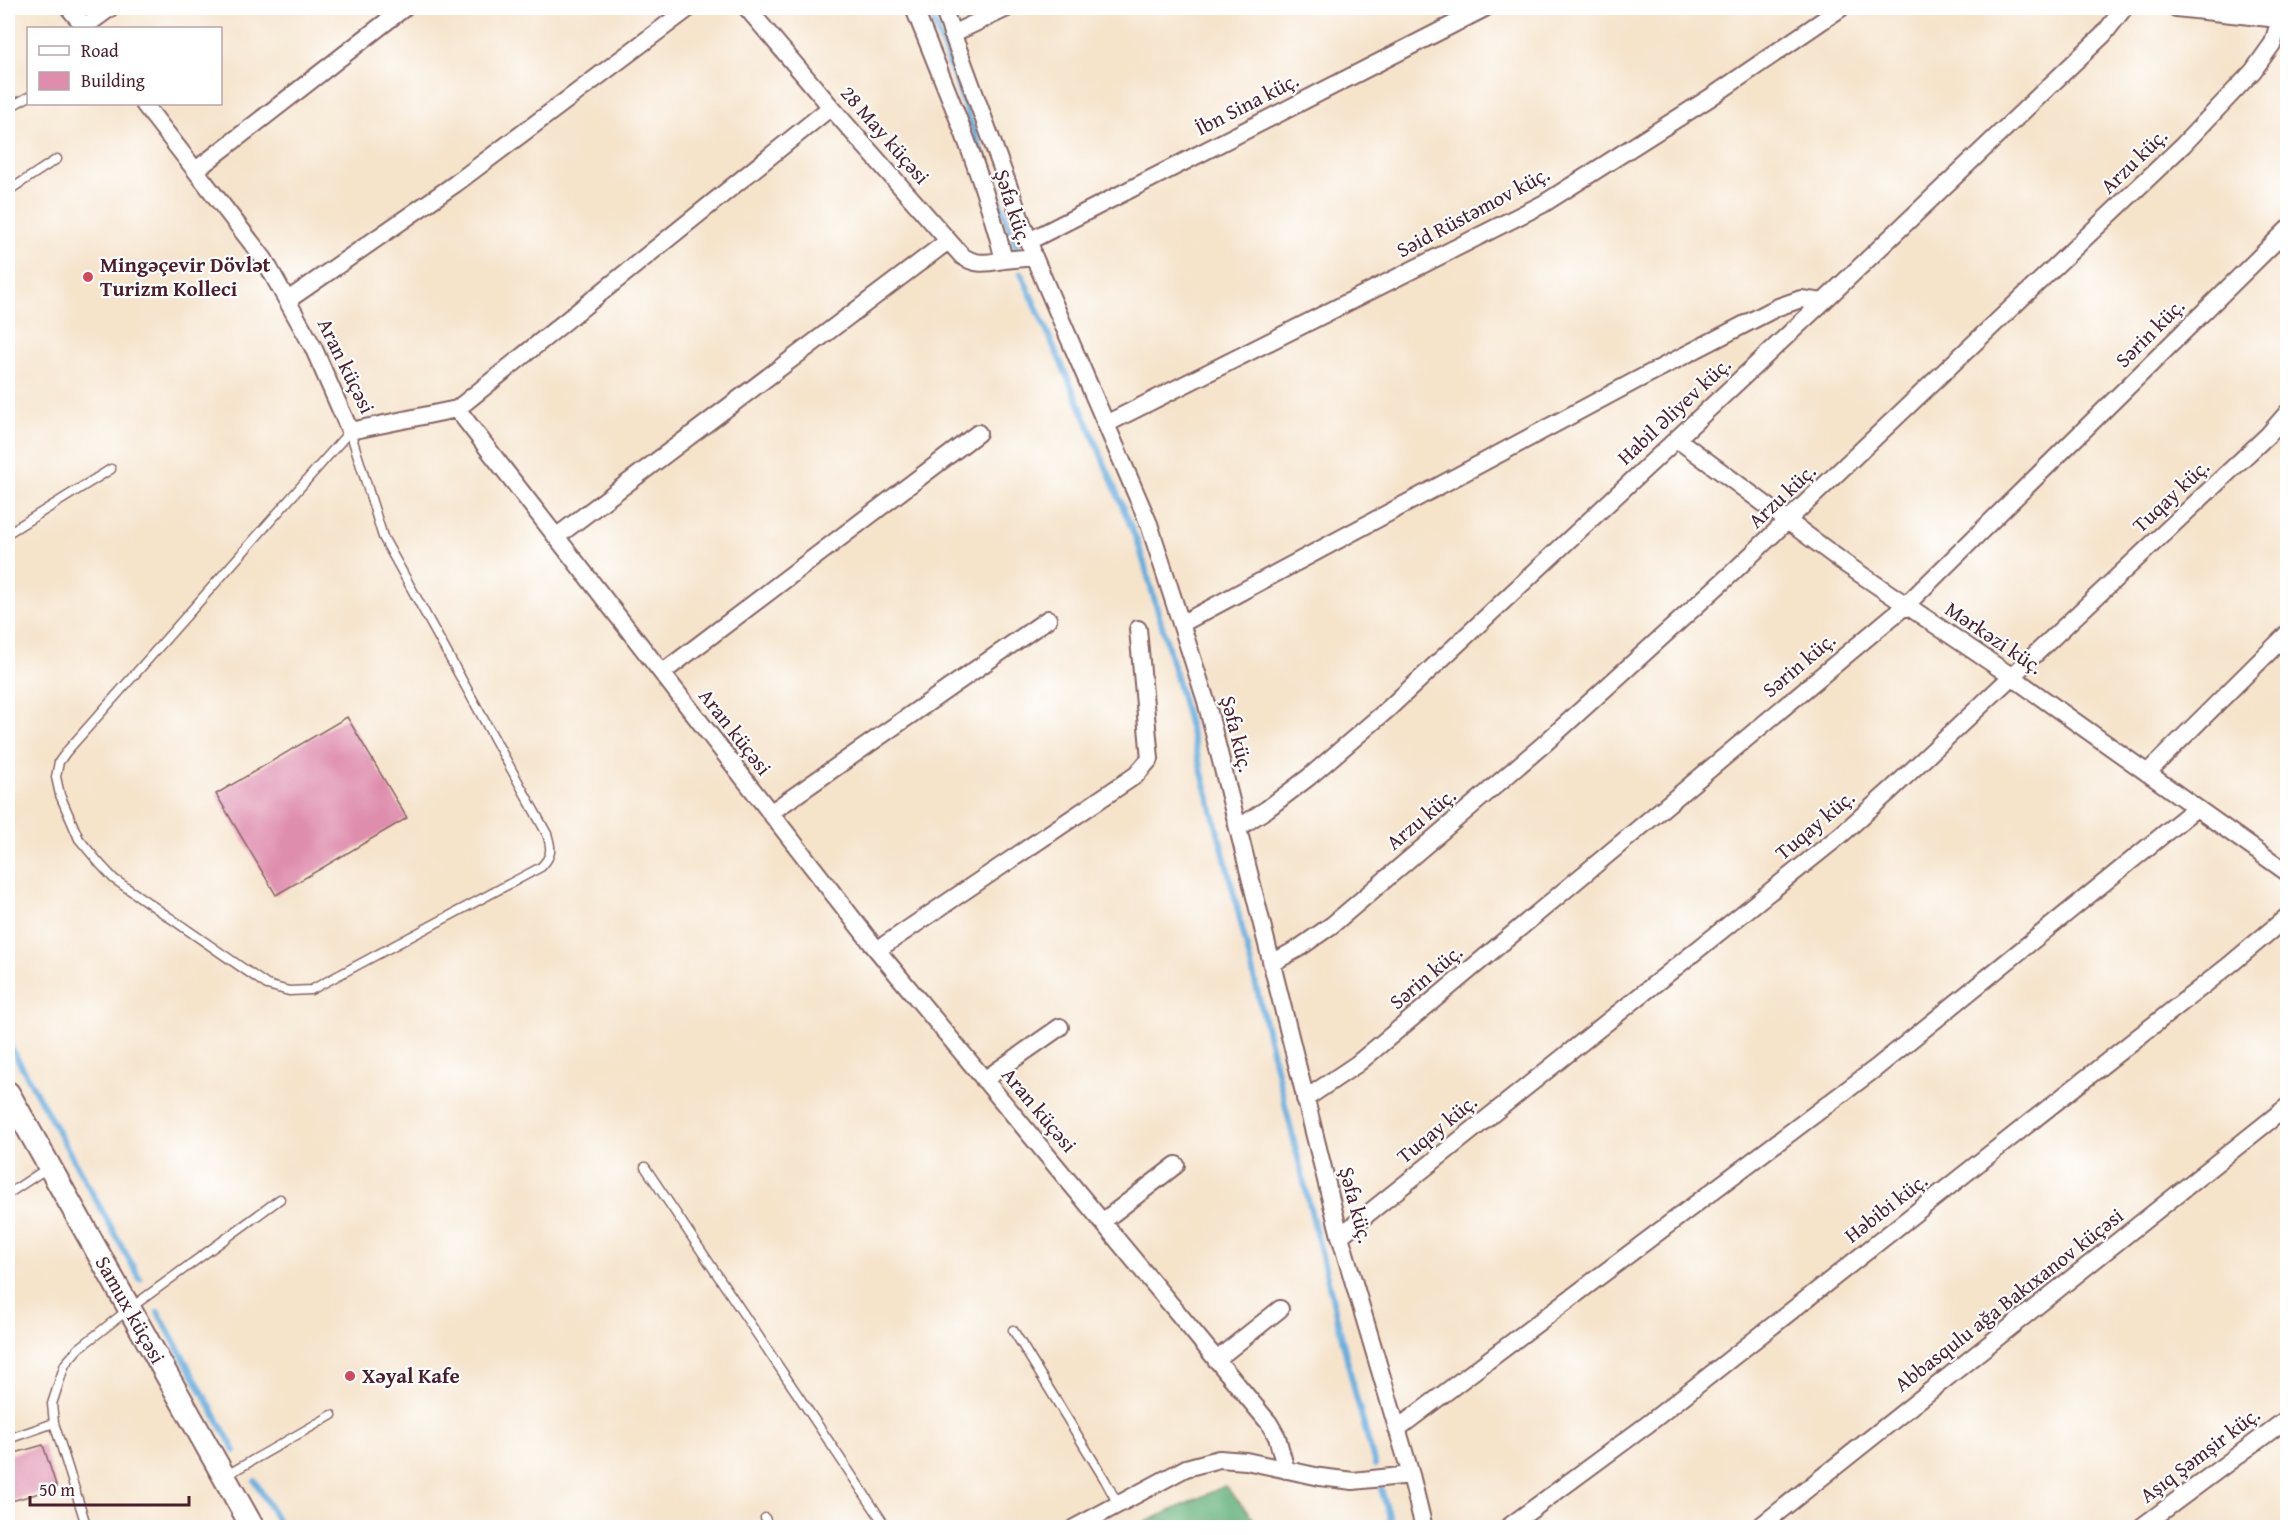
<svg xmlns="http://www.w3.org/2000/svg" width="2295" height="1535" font-family="'Gentium Book Plus',serif">
<rect width="100%" height="100%" fill="#fff"/>
<filter id="ink" filterUnits="userSpaceOnUse"><feTurbulence type="fractalNoise" baseFrequency=".0167" numOctaves="2"/><feDisplacementMap in="SourceGraphic" scale="12" xChannelSelector="R" yChannelSelector="G"/><feConvolveMatrix kernelMatrix="1 2 1 2 8 2 1 2 1" color-interpolation-filters="sRGB"/></filter>
<filter id="wash" filterUnits="userSpaceOnUse"><feTurbulence type="fractalNoise" baseFrequency=".008" numOctaves="4" result="noise"/><feDisplacementMap in="SourceGraphic" scale="24" xChannelSelector="R" yChannelSelector="G"/><feGaussianBlur stdDeviation="1.35" result="paint"/><feColorMatrix in="noise" values="0 0 0 0 0 0 0 0 0 0 0 0 0 0 0 0 0 1.4 0 .05"/><feComposite in="paint" operator="in"/></filter>
<g filter="url(#wash)">
<rect width="100%" height="100%" fill="#f5e3ca"/>
<path fill="#65b17a" stroke="#586852" stroke-width="1.5" d="M 1225,1486 L 1261,1527 L 1135,1527 Z"/>
<g fill="none" stroke-linecap="round" stroke-linejoin="round">
<path stroke="#69aedf" stroke-width="6" d="M 929,8 L 1016,246
M 1021,273 L 1088,424 L 1139,546 L 1169,650 L 1226,862 L 1356,1396 L 1375,1465
M 8,1042 L 140,1279
M 158,1312 L 235,1451
M 255,1481 L 282,1528
M 1381,1489 L 1393,1528"/>
</g>
<g id="blocks">
<path fill="#df8dad" d="M 347,717 L 407,818 L 276,895 L 216,794 Z
M 43,1445 L 57,1488 L 8,1502 L 8,1455 Z"/>
</g>
</g>
<g filter="url(#ink)">
<use href="#blocks" fill-opacity="0" stroke="#866463" stroke-width="1.5"/>
<g fill="none" stroke-linecap="round" stroke-linejoin="round">
<defs>
<path id="lane" d="M 8,108 L 28,97
M 8,191 L 57,159
M 350,431 L 383,537 L 547,834 C 552,849 552,856 541,867 L 311,990 L 289,991 L 267,985 L 114,879 L 100,864 L 79,839 L 60,795 L 56,777 L 59,762 L 67,751 Z
M 8,533 L 111,469
M 645,1167 L 887,1528
M 8,1194 L 49,1167
M 1013,1330 L 1105,1480 L 1118,1504
M 8,1439 L 54,1423
M 225,1476 L 332,1415
M 765,1518 L 769,1528
M 87,1528 L 54,1423 L 52,1404 L 65,1364 L 78,1349 L 129,1309 L 280,1199"/>
<path id="street" d="M 69,8 L 86,28
M 747,8 L 842,120 L 962,256 C 977,266 987,263 1004,260
M 914,8 C 947,91 983,173 1004,260 L 1034,257 L 1149,524 L 1206,701 L 1340,1236 L 1411,1475 L 1424,1528
M 943,8 L 1032,250
M 2176,8 L 2288,20
M 84,27 L 110,8
M 952,34 L 1007,8
M 144,104 L 264,259 L 313,347 L 350,431 L 457,409 L 877,950 L 1269,1423 L 1277,1437 L 1286,1470
M 196,170 L 404,8
M 1029,241 L 1485,8
M 288,300 L 455,184 L 689,8
M 457,409 L 831,107
M 1106,424 L 1543,204 L 1711,97 L 1841,8
M 1677,439 L 1847,565 L 2011,676 L 2288,873
M 556,537 L 948,241
M 1181,624 L 1635,381 L 1778,307 L 1801,299 L 1823,302
M 662,673 L 978,433
M 2147,773 L 2288,633
M 770,813 L 1048,619
M 1238,828 L 1267,809 L 1309,777 L 1387,710 L 1823,302 L 2103,35 L 2124,8
M 877,950 L 1136,775 L 1150,759 L 1138,629
M 1272,963 L 1299,948 L 1332,925 L 1544,744 L 1731,574 L 2183,145 L 2253,71 L 2273,43 L 2280,19
M 984,1080 L 1060,1027
M 1305,1099 L 1357,1064 L 1906,605 L 2288,229
M 1102,1222 L 1176,1165
M 1340,1236 L 1842,834 L 1891,790 L 2268,435 L 2288,412
M 1216,1360 L 1280,1309
M 1397,1429 L 1876,1068 L 2196,808
M 1074,1528 L 1186,1468 L 1219,1459 L 1246,1461 L 1320,1477 L 1353,1481 L 1411,1475
M 1507,1528 L 1648,1424 L 2232,963 L 2288,916
M 1758,1528 L 2288,1106
M 2140,1528 L 2288,1418"/>
<g id="secondary">
<path id="s1" d="M 8,1093 L 253,1528"/>
</g>
</defs>
<use href="#lane" stroke="#866463" stroke-width="11"/>
<use href="#street" stroke="#866463" stroke-width="20"/>
<use href="#secondary" stroke="#866463" stroke-width="26"/>
<use href="#lane" stroke="#fff" stroke-width="8"/>
<use href="#street" stroke="#fff" stroke-width="16"/>
<use href="#secondary" stroke="#fff" stroke-width="22"/>
</g>
</g>
<g fill="#d1495b" stroke="#fff" stroke-width="2">
<circle cx="88" cy="277" r="6"/>
<circle cx="350" cy="1376" r="6"/>
</g>
<g text-anchor="middle" stroke-width="4.5" stroke-linejoin="round" paint-order="stroke">
<g font-size="21" fill="#4a1f2b" stroke="#fff">
<text transform="translate(1247 104) rotate(-27)" y="7">İbn Sina küç.</text>
<text transform="translate(885 135) rotate(49)" y="7">28 May küçəsi</text>
<text transform="translate(2134 161) rotate(-44)" y="7">Arzu küç.</text>
<text transform="translate(1013 207) rotate(72)" y="7">Şəfa küç.</text>
<text transform="translate(1473 212) rotate(-28)" y="7">Səid Rüstəmov küç.</text>
<text transform="translate(2150 333) rotate(-45)" y="7">Sərin küç.</text>
<text transform="translate(346 366) rotate(64)" y="7">Aran küçəsi</text>
<text transform="translate(1674 411) rotate(-43)" y="7">Habil Əliyev küç.</text>
<text transform="translate(1782 496) rotate(-43)" y="7">Arzu küç.</text>
<text transform="translate(2171 496) rotate(-43)" y="7">Tuqay küç.</text>
<text transform="translate(1994 638) rotate(34)" y="7">Mərkəzi küç.</text>
<text transform="translate(1799 665) rotate(-40)" y="7">Sərin küç.</text>
<text transform="translate(735 732) rotate(52)" y="7">Aran küçəsi</text>
<text transform="translate(1237 734) rotate(76)" y="7">Şəfa küç.</text>
<text transform="translate(1421 819) rotate(-40)" y="7">Arzu küç.</text>
<text transform="translate(1815 825) rotate(-40)" y="7">Tuqay küç.</text>
<text transform="translate(1426 977) rotate(-40)" y="7">Sərin küç.</text>
<text transform="translate(1039 1110) rotate(50)" y="7">Aran küçəsi</text>
<text transform="translate(1437 1129) rotate(-39)" y="7">Tuqay küç.</text>
<text transform="translate(1356 1205) rotate(75)" y="7">Şəfa küç.</text>
<text transform="translate(1886 1208) rotate(-38)" y="7">Həbibi küç.</text>
<text transform="translate(2009 1300) rotate(-38)" y="7">Abbasqulu ağa Bakıxanov küçəsi</text>
<text dy="7" stroke="none"><textPath href="#s1" startOffset="249">Samux küçəsi</textPath></text>
<text transform="translate(2200 1455) rotate(-37)" y="7">Aşıq Şəmşir küç.</text>
</g>
<g font-size="21" font-weight="bold" fill="#4a1f2b" stroke="#fff" text-anchor="start">
<text x="100" y="272">Mingəçevir Dövlət<tspan x="100" dy="24">Turizm Kolleci</tspan></text>
<text x="362" y="1383">Xəyal Kafe</text>
</g>
</g>
<rect width="2295" height="1535" fill="none" stroke="#fff" stroke-width="30"/>
<rect x="27" y="27" width="195" height="78" fill="#ffffff" stroke="#b7a5aa" stroke-width="1.5"/>
<rect x="39" y="46" width="30" height="9" fill="#ffffff" stroke="#b7a5aa" stroke-width="1.5"/>
<text x="81" y="57" font-size="18" fill="#4a1f2b">Road</text>
<rect x="39" y="72" width="30" height="18" fill="#df8dad" stroke="#b7a5aa" stroke-width="1.5"/>
<text x="81" y="87" font-size="18" fill="#4a1f2b">Building</text>
<path d="M30 1496v9h159v-9" fill="none" stroke="#4a1f2b" stroke-width="3"/>
<text x="39" y="1496" font-size="18" fill="#4a1f2b" stroke="#ffffff" stroke-width="4.5" paint-order="stroke">50 m</text>
</svg>
